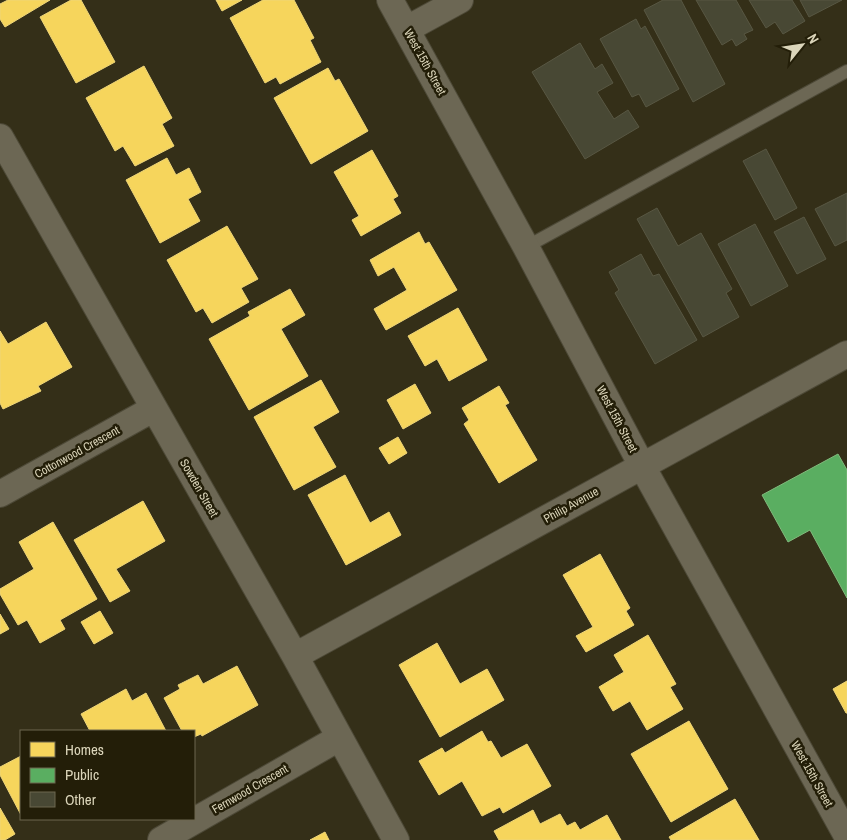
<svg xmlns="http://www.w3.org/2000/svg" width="847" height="840" font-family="'Archivo Narrow',sans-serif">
<rect width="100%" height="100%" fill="#342f18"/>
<path fill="#f6d55c" stroke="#eed578" d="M 8,0 L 50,0 L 5,27 L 0,19 L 0,4 Z
M 71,0 L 81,0 L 115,62 L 76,83 L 40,17 Z
M 216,0 L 242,0 L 222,11 Z
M 263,0 L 294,0 L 314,38 L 310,40 L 321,62 L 280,84 L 276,77 L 265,83 L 230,18 Z
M 144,66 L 172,118 L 162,124 L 174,146 L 135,166 L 123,146 L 115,151 L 86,98 Z
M 328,68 L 335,81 L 339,79 L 368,131 L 311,164 L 274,98 Z
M 372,150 L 398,196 L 393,199 L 401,213 L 361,236 L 352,220 L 359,216 L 334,172 Z
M 167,158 L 176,175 L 189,168 L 201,192 L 188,199 L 200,221 L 160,243 L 126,180 Z
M 227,226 L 258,279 L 241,288 L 249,302 L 212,323 L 203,308 L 196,312 L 167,260 Z
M 419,232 L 425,244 L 429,242 L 457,290 L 386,330 L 374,309 L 407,290 L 394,267 L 378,276 L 370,260 Z
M 290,289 L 305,315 L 281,329 L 308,376 L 249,410 L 209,339 L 250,316 L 248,312 Z
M 458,308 L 487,360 L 449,381 L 437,359 L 425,366 L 408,336 Z
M 46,322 L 72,367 L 38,386 L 41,391 L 3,409 L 0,403 L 0,331 L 8,344 Z
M 321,380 L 339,412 L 313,427 L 336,467 L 294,490 L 254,417 Z
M 415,384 L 431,413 L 403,429 L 387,400 Z
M 499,386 L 509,403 L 505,405 L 537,460 L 499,483 L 464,424 L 469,420 L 462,408 Z
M 398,437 L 407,453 L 389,464 L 379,448 Z
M 345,475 L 370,523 L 389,512 L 401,535 L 346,565 L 308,495 Z
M 143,501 L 165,541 L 116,569 L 130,591 L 110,602 L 74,540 Z
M 53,522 L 97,599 L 60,620 L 65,629 L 40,643 L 27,620 L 18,625 L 0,594 L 0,589 L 34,569 L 19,542 Z
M 600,554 L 630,608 L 626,611 L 634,625 L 586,652 L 576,636 L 593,627 L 563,575 Z
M 100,611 L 113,633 L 94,644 L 81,622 Z
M 0,614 L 9,629 L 0,634 Z
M 648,635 L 676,684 L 670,687 L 683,709 L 647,730 L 630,701 L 613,711 L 599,687 L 624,672 L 614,655 Z
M 437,643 L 460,684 L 487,669 L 504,700 L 440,737 L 399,665 Z
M 237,666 L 258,705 L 202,736 L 201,734 L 194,737 L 194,731 L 182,731 L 164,698 L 180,689 L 178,685 L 198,675 L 203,684 Z
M 847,681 L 847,713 L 846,713 L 833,689 Z
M 126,689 L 132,701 L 146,693 L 166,731 L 90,731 L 81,714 Z
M 689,721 L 728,789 L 671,822 L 631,754 Z
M 482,731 L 488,742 L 491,741 L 501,758 L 527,744 L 551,786 L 503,813 L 500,807 L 482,816 L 462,781 L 439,795 L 419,761 L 442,748 L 445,753 Z
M 21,756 L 21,815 L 0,775 L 0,767 Z
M 735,799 L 759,840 L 671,840 L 669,837 Z
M 0,808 L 15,834 L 5,840 L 0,840 Z
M 533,810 L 540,824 L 560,814 L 567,826 L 575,822 L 580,830 L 607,815 L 621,840 L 499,840 L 494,831 Z
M 325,832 L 329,840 L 310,840 Z"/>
<path fill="#5aae61" stroke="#81ba7c" d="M 838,454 L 847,470 L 847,598 L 810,530 L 788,542 L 762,495 Z"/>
<path fill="#484834" stroke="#585743" d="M 663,0 L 681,0 L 725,84 L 693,102 L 644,10 Z
M 696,0 L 736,0 L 753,30 L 744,34 L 747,39 L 736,46 L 732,39 L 722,45 Z
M 749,0 L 792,0 L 805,21 L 783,34 L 775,22 L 766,28 Z
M 800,0 L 842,0 L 809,17 Z
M 636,19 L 641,29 L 645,26 L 679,89 L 646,107 L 639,94 L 632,97 L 600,39 Z
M 580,43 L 595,69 L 602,64 L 613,83 L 597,92 L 614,119 L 628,110 L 639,127 L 585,159 L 532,72 Z
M 766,149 L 797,208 L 775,220 L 743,161 Z
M 847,193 L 847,240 L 835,246 L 815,209 Z
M 657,208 L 678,246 L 701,233 L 732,289 L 726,293 L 739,317 L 703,337 L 637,219 Z
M 804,217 L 826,259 L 797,274 L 774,232 Z
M 755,224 L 788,286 L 751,306 L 718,244 Z
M 641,254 L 653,276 L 659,274 L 697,340 L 655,364 L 615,293 L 619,290 L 609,272 Z"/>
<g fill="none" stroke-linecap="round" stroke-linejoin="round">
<defs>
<path id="lane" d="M 526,247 L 847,71"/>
<path id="street" d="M 390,0 L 526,247 L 642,466 L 847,836
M 407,29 L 460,0
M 0,137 L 295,656 L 396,840
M 0,494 L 153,409
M 295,656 L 847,354
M 161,840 L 339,738"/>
</defs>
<use href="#lane" stroke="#4d4937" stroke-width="14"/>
<use href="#street" stroke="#4d4937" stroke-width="28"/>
<use href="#lane" stroke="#6c6754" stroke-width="12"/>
<use href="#street" stroke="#6c6754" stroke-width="26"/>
</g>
<g text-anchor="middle" stroke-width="5" stroke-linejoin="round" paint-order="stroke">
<g font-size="12" fill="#dbd5ba" stroke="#231e08">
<text transform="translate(425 62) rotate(61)" y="4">West 15th Street</text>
<text transform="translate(617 419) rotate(62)" y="4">West 15th Street</text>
<text transform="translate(77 452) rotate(-29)" y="4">Cottonwood Crescent</text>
<text transform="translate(199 488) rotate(60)" y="4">Sowden Street</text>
<text transform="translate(571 505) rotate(-29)" y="4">Philip Avenue</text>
<text transform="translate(812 774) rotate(61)" y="4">West 15th Street</text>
<text transform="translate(250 789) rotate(-30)" y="4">Fernwood Crescent</text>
</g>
</g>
<rect x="20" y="730" width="175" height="90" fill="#231e08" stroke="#6d674f"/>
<rect x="30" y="742" width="25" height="15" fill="#f6d55c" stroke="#6d674f"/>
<text x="65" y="755" font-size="15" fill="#dbd5ba">Homes</text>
<rect x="30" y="768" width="25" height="15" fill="#5aae61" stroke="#6d674f"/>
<text x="65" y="780" font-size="15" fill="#dbd5ba">Public</text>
<rect x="30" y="792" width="25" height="15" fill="#484834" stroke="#6d674f"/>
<text x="65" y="805" font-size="15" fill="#dbd5ba">Other</text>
<g transform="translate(802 45) rotate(60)" stroke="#231e08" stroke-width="4" paint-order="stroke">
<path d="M0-4L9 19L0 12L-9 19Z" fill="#dbd5ba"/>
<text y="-8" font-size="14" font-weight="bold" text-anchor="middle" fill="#dbd5ba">N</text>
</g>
</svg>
